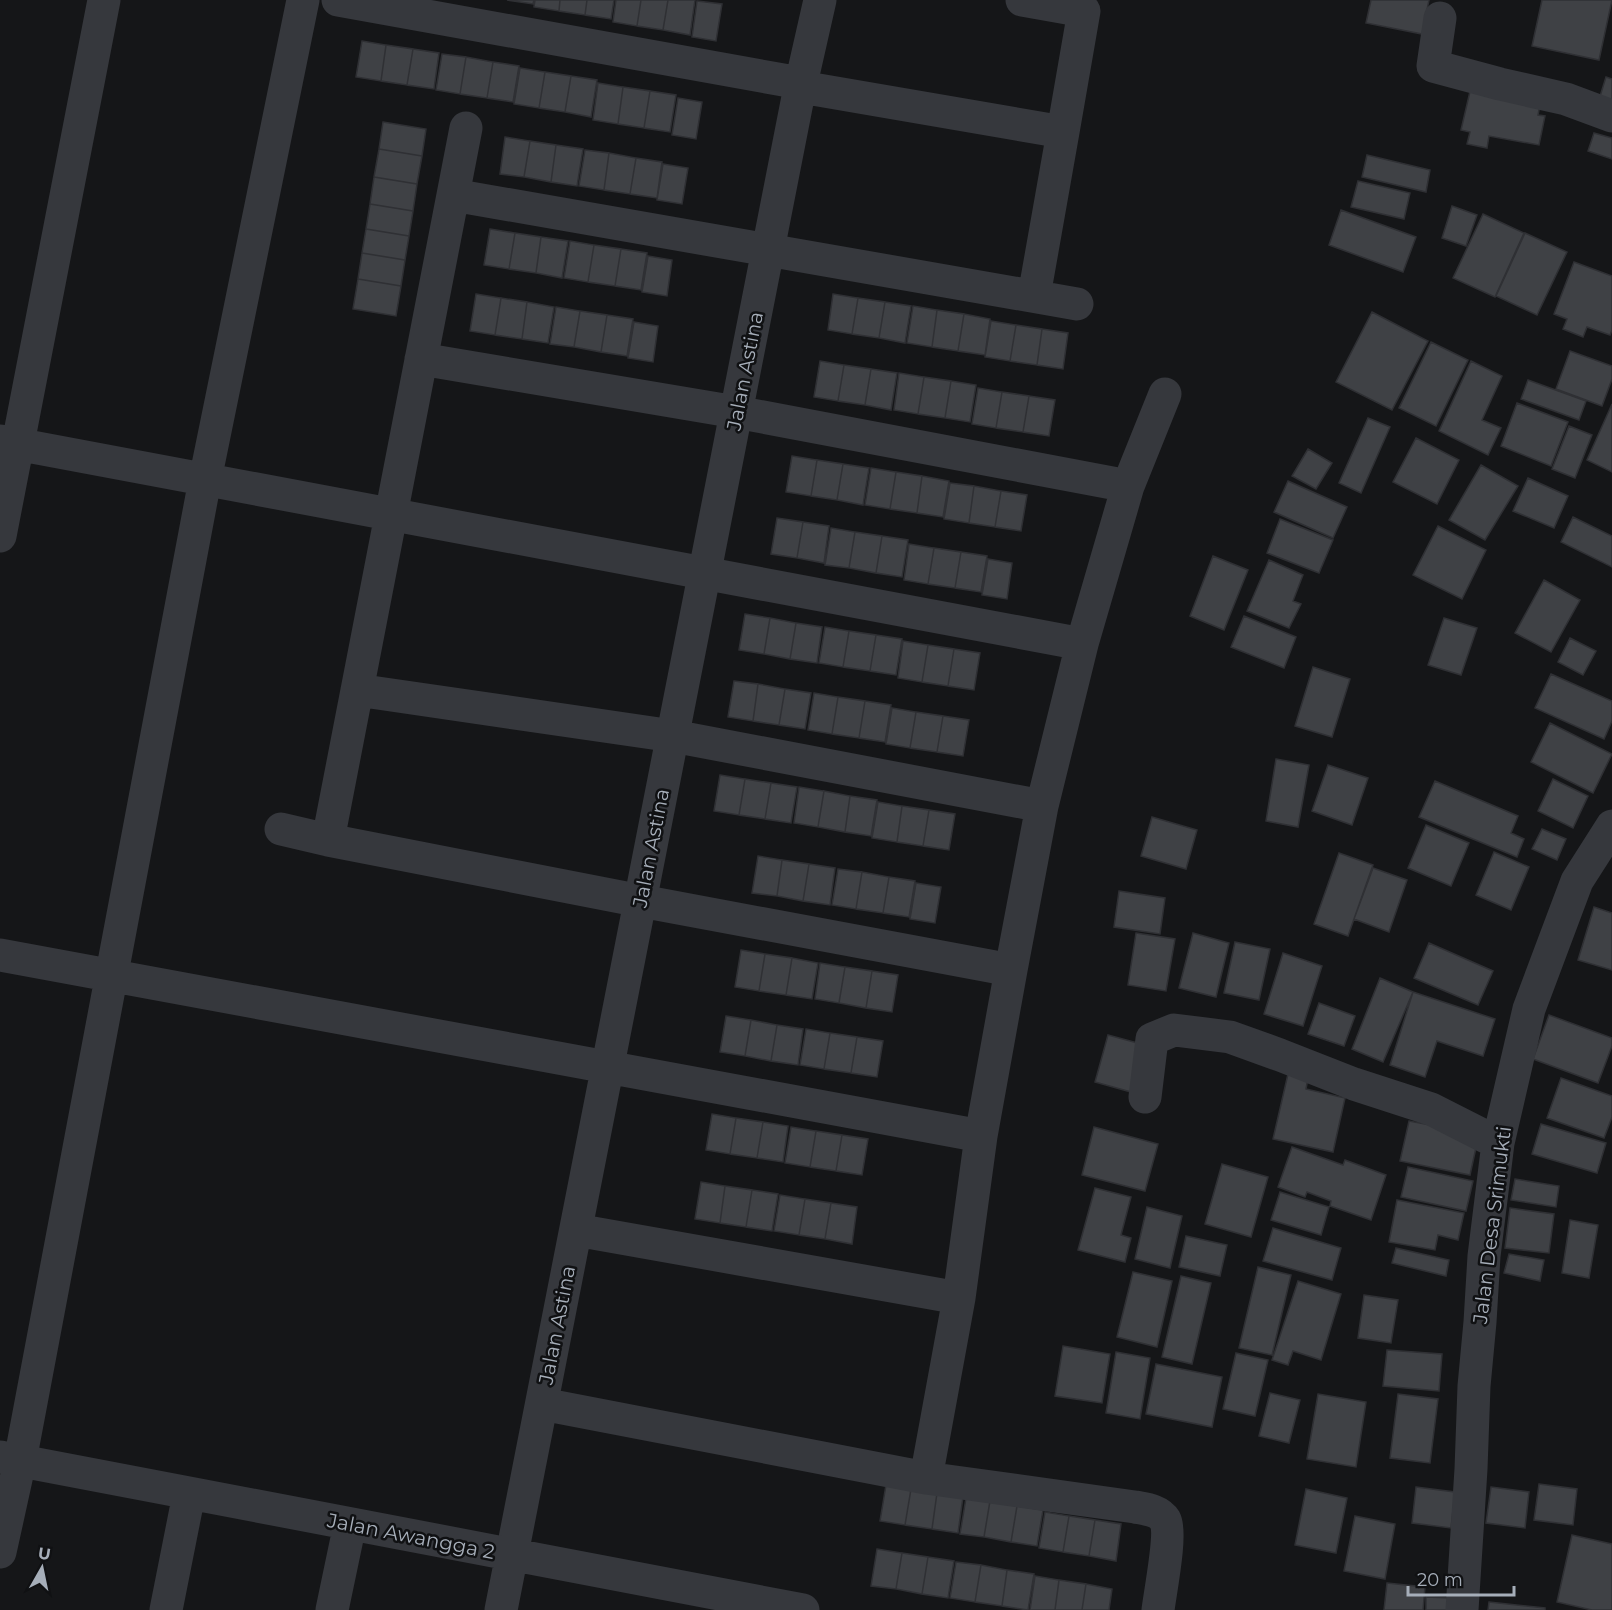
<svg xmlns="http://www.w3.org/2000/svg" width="1612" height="1610" font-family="Montserrat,sans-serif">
<rect width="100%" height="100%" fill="#151618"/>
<path fill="#3f4145" stroke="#2f3034" stroke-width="1.5" d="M 507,0 L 534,0 L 533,4 Z
M 535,0 L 560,0 L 559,11 L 534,7 Z
M 560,0 L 587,0 L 585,15 L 559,11 Z
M 587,0 L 614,0 L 611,19 L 585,15 Z
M 616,0 L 641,0 L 637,26 L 613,22 Z
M 641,0 L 668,0 L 663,30 L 637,26 Z
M 668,0 L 695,0 L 690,35 L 663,30 Z
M 1371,0 L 1429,0 L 1422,34 L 1366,23 Z
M 1542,0 L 1612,0 L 1599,60 L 1532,46 Z
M 697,1 L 722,4 L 716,41 L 692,37 Z
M 362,41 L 386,45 L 381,81 L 356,77 Z
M 386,45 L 413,49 L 407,85 L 381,81 Z
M 413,49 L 439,53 L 434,89 L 407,85 Z
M 442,54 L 466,57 L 460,94 L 436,90 Z
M 466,57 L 493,62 L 487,98 L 460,94 Z
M 493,62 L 519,66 L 513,102 L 487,98 Z
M 520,68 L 545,72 L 539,108 L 514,104 Z
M 545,72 L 571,76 L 565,112 L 539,108 Z
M 571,76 L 597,80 L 591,117 L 565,112 Z
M 1606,77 L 1612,79 L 1612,111 L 1597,106 Z
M 598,83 L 623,87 L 618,124 L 593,120 Z
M 623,87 L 650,91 L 644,128 L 618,124 Z
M 1471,87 L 1541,99 L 1538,115 L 1545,116 L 1539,145 L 1489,136 L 1487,148 L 1467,144 L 1470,132 L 1461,130 Z
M 650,91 L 676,95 L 670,132 L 644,128 Z
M 678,98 L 702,102 L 696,139 L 672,135 Z
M 383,122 L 426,129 L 422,156 L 379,149 Z
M 1594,133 L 1612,138 L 1612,159 L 1588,151 Z
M 505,137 L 530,141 L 524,177 L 500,174 Z
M 530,141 L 556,145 L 551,182 L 524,177 Z
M 556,145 L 583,149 L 577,186 L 551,182 Z
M 379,149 L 422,156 L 417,184 L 374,177 Z
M 585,150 L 609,153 L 604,190 L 579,186 Z
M 609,153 L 636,158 L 630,194 L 604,190 Z
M 1367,155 L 1430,170 L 1426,192 L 1362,177 Z
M 636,158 L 662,162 L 657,198 L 630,194 Z
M 663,164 L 688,168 L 682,204 L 657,200 Z
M 374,177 L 417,184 L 413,211 L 370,204 Z
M 1358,181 L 1410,193 L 1404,219 L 1351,207 Z
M 370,204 L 413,211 L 409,236 L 366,229 Z
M 1452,206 L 1477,215 L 1466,246 L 1442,238 Z
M 1341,210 L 1416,237 L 1403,272 L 1329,245 Z
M 1483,214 L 1524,233 L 1495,297 L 1453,278 Z
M 366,229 L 409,236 L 405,260 L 362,253 Z
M 490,229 L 515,233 L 509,269 L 484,265 Z
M 515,233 L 541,237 L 536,273 L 509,269 Z
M 1525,233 L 1567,252 L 1537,315 L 1496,296 Z
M 541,237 L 568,241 L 562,278 L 536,273 Z
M 570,241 L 594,245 L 588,282 L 564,278 Z
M 594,245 L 621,249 L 615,286 L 588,282 Z
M 621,249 L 647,253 L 641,290 L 615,286 Z
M 362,253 L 405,260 L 401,286 L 358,279 Z
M 648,256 L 672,260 L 667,296 L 642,292 Z
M 1574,262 L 1612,276 L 1612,330 L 1610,335 L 1587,327 L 1583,337 L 1563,329 L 1567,319 L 1554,314 Z
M 358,279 L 401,286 L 396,316 L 353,309 Z
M 476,294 L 501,298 L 495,335 L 470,331 Z
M 833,294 L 858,298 L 852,334 L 828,330 Z
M 501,298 L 527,302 L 522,339 L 495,335 Z
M 858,298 L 885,302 L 879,338 L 852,334 Z
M 527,302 L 554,307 L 548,343 L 522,339 Z
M 885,302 L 911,306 L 905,343 L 879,338 Z
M 913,306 L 937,310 L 932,347 L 907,343 Z
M 556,307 L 580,311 L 574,347 L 550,344 Z
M 937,310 L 964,314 L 958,351 L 932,347 Z
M 580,311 L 607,315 L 601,352 L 574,347 Z
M 1372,312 L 1428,341 L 1392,410 L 1336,382 Z
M 964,314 L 990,319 L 985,355 L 958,351 Z
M 607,315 L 633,319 L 627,356 L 601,352 Z
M 991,321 L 1016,325 L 1010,361 L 985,357 Z
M 634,322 L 658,326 L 653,362 L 628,358 Z
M 1016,325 L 1042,329 L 1037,365 L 1010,361 Z
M 1042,329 L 1068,333 L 1063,369 L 1037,365 Z
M 1431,342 L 1468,360 L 1436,426 L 1399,408 Z
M 1570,351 L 1612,366 L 1612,379 L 1602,406 L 1556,389 Z
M 820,361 L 844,365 L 838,401 L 814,397 Z
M 1471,361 L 1502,376 L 1482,420 L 1501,428 L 1488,455 L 1439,431 Z
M 844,365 L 871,369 L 865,405 L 838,401 Z
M 871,369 L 897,373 L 891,410 L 865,405 Z
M 899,373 L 924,377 L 918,414 L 894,410 Z
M 924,377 L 951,381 L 945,418 L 918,414 Z
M 1528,380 L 1586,401 L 1579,420 L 1521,399 Z
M 951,381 L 976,385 L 970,422 L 945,418 Z
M 978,388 L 1002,392 L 996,428 L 972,424 Z
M 1002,392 L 1029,396 L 1023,432 L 996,428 Z
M 1029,396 L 1055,400 L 1049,436 L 1023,432 Z
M 1517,403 L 1568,422 L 1551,466 L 1501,446 Z
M 1612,404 L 1612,472 L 1587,460 Z
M 1368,418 L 1390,427 L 1361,493 L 1339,483 Z
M 1569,426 L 1592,435 L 1575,478 L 1552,469 Z
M 1416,438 L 1459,460 L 1437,504 L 1393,482 Z
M 1308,449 L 1332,463 L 1316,489 L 1292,476 Z
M 792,456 L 817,460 L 811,496 L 786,492 Z
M 817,460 L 843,464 L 837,500 L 811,496 Z
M 843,464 L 869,468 L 863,505 L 837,500 Z
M 1481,465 L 1518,486 L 1485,540 L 1449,520 Z
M 871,468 L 896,472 L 890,509 L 865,505 Z
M 896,472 L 922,476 L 917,513 L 890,509 Z
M 922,476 L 949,481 L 943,517 L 917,513 Z
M 1528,478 L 1568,496 L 1554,528 L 1513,511 Z
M 1288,481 L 1347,507 L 1333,538 L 1274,512 Z
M 950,483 L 974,486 L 969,523 L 944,519 Z
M 974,486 L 1001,491 L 995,527 L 969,523 Z
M 1001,491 L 1027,495 L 1021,531 L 995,527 Z
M 1573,517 L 1612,536 L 1612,567 L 1561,542 Z
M 777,518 L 803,522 L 797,558 L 771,554 Z
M 1280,519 L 1333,540 L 1319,573 L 1267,553 Z
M 803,522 L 829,526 L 824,563 L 797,558 Z
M 1438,526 L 1486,550 L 1462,599 L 1413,575 Z
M 831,528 L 855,532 L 849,568 L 825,565 Z
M 855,532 L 882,536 L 876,573 L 849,568 Z
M 882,536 L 908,540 L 902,577 L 876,573 Z
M 909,544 L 934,548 L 928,584 L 904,580 Z
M 934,548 L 961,552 L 955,588 L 928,584 Z
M 961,552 L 987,556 L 981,592 L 955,588 Z
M 1213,556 L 1248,570 L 1224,630 L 1190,616 Z
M 988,559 L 1012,563 L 1007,599 L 982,595 Z
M 1269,560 L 1303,575 L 1293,601 L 1301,604 L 1289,628 L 1247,611 Z
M 1544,580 L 1580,600 L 1551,652 L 1515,633 Z
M 745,614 L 770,618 L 764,654 L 739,650 Z
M 1244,616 L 1296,637 L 1284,668 L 1231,647 Z
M 770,618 L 796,623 L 790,659 L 764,654 Z
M 1444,618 L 1477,628 L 1461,675 L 1428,665 Z
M 796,623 L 822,627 L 817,663 L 790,659 Z
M 825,627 L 849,631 L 843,667 L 819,663 Z
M 849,631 L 876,635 L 870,671 L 843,667 Z
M 876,635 L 902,639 L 896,675 L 870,671 Z
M 1570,638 L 1596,651 L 1583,675 L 1558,662 Z
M 903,641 L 928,645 L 922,682 L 898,678 Z
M 928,645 L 954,649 L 948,686 L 922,682 Z
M 954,649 L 980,653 L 974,690 L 948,686 Z
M 1313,667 L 1350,679 L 1332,737 L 1295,726 Z
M 1551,674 L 1612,701 L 1612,721 L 1604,739 L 1535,708 Z
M 734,681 L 758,684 L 753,721 L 728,717 Z
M 758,684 L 785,689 L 779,725 L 753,721 Z
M 785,689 L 811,693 L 805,729 L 779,725 Z
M 814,693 L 838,697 L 832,734 L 808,730 Z
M 838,697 L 865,701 L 859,738 L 832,734 Z
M 865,701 L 891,705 L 885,742 L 859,738 Z
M 892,708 L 916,712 L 910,748 L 886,744 Z
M 916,712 L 943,716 L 937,752 L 910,748 Z
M 943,716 L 969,720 L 963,756 L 937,752 Z
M 1550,723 L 1612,754 L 1593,793 L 1531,762 Z
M 1276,759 L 1309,765 L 1298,827 L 1266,821 Z
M 1328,765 L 1368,778 L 1352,825 L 1312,811 Z
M 720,775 L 745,779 L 739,815 L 714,811 Z
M 745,779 L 771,783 L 765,819 L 739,815 Z
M 1553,779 L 1588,796 L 1573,828 L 1538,811 Z
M 1435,781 L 1518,816 L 1511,833 L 1524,839 L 1517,857 L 1419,817 Z
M 771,783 L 797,787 L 791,823 L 765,819 Z
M 799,787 L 824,791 L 818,827 L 794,823 Z
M 824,791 L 850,796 L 845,832 L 818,827 Z
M 850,796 L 877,800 L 871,836 L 845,832 Z
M 878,802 L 902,806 L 897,842 L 872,838 Z
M 902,806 L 929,810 L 923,846 L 897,842 Z
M 929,810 L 955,814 L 949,850 L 923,846 Z
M 1152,817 L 1197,830 L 1186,869 L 1141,856 Z
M 1426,825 L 1469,843 L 1451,886 L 1408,868 Z
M 1542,829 L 1566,839 L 1557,860 L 1532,849 Z
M 1494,852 L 1529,867 L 1511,910 L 1476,895 Z
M 1339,853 L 1373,865 L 1348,936 L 1314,924 Z
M 758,856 L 782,860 L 777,896 L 752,893 Z
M 782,860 L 809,864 L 803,901 L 777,896 Z
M 809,864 L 835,868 L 830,905 L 803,901 Z
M 1373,868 L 1407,880 L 1389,932 L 1354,919 Z
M 838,869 L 862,872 L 856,909 L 832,905 Z
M 862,872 L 889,877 L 883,913 L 856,909 Z
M 889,877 L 915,881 L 909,917 L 883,913 Z
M 916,883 L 941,887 L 935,923 L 910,919 Z
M 1119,891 L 1165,898 L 1160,934 L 1114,927 Z
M 1594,907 L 1612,913 L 1612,970 L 1578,960 Z
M 1136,933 L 1175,939 L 1166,991 L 1128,985 Z
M 1193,933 L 1229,943 L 1216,997 L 1179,988 Z
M 1235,942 L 1270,949 L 1259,1000 L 1224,993 Z
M 1429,943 L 1493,971 L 1478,1005 L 1414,978 Z
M 741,950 L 765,954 L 759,991 L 735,987 Z
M 1283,953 L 1322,966 L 1303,1026 L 1264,1014 Z
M 765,954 L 792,958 L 786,995 L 759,991 Z
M 792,958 L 818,963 L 812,999 L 786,995 Z
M 820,963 L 845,967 L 839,1003 L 815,999 Z
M 845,967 L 872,971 L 866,1008 L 839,1003 Z
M 872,971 L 898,975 L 892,1012 L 866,1008 Z
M 1380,978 L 1413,992 L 1383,1062 L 1352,1049 Z
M 1413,992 L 1495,1019 L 1483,1056 L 1437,1041 L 1425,1077 L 1390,1065 Z
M 1319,1003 L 1355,1016 L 1344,1046 L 1308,1034 Z
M 1549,1015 L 1612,1038 L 1612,1046 L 1598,1083 L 1533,1059 Z
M 726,1016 L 751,1020 L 745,1056 L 720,1052 Z
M 751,1020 L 777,1025 L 771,1061 L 745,1056 Z
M 777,1025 L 803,1029 L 798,1065 L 771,1061 Z
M 806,1029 L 830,1033 L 824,1069 L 800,1065 Z
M 830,1033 L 857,1037 L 851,1073 L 824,1069 Z
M 1108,1035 L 1145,1045 L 1131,1092 L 1095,1082 Z
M 857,1037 L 883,1041 L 877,1077 L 851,1073 Z
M 1288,1074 L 1308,1078 L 1306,1089 L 1345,1098 L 1333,1152 L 1273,1139 Z
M 1561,1078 L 1612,1096 L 1612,1117 L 1604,1138 L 1547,1118 Z
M 712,1114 L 736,1118 L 730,1154 L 706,1150 Z
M 736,1118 L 763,1122 L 757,1158 L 730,1154 Z
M 1409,1121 L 1479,1134 L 1470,1175 L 1400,1161 Z
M 763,1122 L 788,1126 L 783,1162 L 757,1158 Z
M 1541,1124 L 1606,1143 L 1597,1173 L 1532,1154 Z
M 791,1127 L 816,1131 L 810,1167 L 785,1163 Z
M 1094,1127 L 1158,1144 L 1145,1191 L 1082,1175 Z
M 816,1131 L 842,1135 L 836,1171 L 810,1167 Z
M 842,1135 L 868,1139 L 862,1175 L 836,1171 Z
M 1292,1147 L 1343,1165 L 1345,1160 L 1386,1175 L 1371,1220 L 1330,1206 L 1331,1201 L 1307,1192 L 1305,1197 L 1278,1187 Z
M 1222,1164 L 1268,1177 L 1251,1237 L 1205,1224 Z
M 1408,1167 L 1473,1181 L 1466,1211 L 1401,1197 Z
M 1515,1179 L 1559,1186 L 1556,1207 L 1511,1200 Z
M 701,1182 L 725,1186 L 720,1223 L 695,1219 Z
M 725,1186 L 752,1190 L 746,1227 L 720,1223 Z
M 1095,1188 L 1131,1197 L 1121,1235 L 1131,1238 L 1125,1262 L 1078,1250 Z
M 752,1190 L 778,1194 L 772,1231 L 746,1227 Z
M 1280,1192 L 1329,1207 L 1321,1235 L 1271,1220 Z
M 780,1195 L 805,1199 L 799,1235 L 774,1231 Z
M 805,1199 L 831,1203 L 825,1239 L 799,1235 Z
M 1397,1200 L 1464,1213 L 1458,1240 L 1438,1235 L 1435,1250 L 1389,1242 Z
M 831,1203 L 857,1207 L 852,1244 L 825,1239 Z
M 1147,1207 L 1182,1216 L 1170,1268 L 1135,1259 Z
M 1510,1208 L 1554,1214 L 1549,1253 L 1505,1248 Z
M 1570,1220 L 1598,1225 L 1589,1278 L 1562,1273 Z
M 1273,1228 L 1341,1248 L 1332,1280 L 1263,1261 Z
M 1186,1236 L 1227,1245 L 1220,1276 L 1179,1267 Z
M 1396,1248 L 1449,1260 L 1446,1276 L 1392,1263 Z
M 1509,1254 L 1544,1260 L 1540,1281 L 1504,1273 Z
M 1258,1267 L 1291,1275 L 1272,1355 L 1239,1348 Z
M 1133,1272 L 1172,1281 L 1157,1347 L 1117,1337 Z
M 1181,1276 L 1211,1283 L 1192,1364 L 1162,1357 Z
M 1298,1281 L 1341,1294 L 1321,1360 L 1293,1351 L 1288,1365 L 1272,1360 Z
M 1364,1295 L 1398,1300 L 1391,1343 L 1358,1338 Z
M 1063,1346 L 1110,1354 L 1102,1403 L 1055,1396 Z
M 1387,1350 L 1442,1354 L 1439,1391 L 1383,1386 Z
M 1116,1352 L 1150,1358 L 1140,1419 L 1106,1413 Z
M 1236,1353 L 1268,1360 L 1255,1416 L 1223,1409 Z
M 1156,1364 L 1222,1377 L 1212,1427 L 1146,1414 Z
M 1270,1393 L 1300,1400 L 1289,1443 L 1259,1436 Z
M 1318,1394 L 1366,1402 L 1356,1467 L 1307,1459 Z
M 1398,1394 L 1438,1399 L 1430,1463 L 1390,1458 Z
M 1539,1484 L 1577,1489 L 1573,1525 L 1534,1520 Z
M 886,1485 L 911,1489 L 905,1525 L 880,1521 Z
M 1416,1487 L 1455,1492 L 1451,1528 L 1412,1523 Z
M 1491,1487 L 1529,1492 L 1525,1528 L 1486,1523 Z
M 911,1489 L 937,1493 L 932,1529 L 905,1525 Z
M 1306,1489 L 1347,1498 L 1336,1553 L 1295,1545 Z
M 937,1493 L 963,1497 L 958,1533 L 932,1529 Z
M 966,1498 L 990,1501 L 984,1537 L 960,1534 Z
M 990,1501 L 1017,1506 L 1011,1542 L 984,1537 Z
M 1017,1506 L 1043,1510 L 1037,1546 L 1011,1542 Z
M 1045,1512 L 1069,1516 L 1063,1552 L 1039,1548 Z
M 1069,1516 L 1095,1520 L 1089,1556 L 1063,1552 Z
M 1355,1516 L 1395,1524 L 1385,1579 L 1344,1571 Z
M 1095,1520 L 1121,1524 L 1116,1561 L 1089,1556 Z
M 1572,1535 L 1612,1544 L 1612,1610 L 1592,1610 L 1557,1602 Z
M 877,1549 L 902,1553 L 896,1589 L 871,1586 Z
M 902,1553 L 928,1557 L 922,1594 L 896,1589 Z
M 928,1557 L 954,1561 L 948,1598 L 922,1594 Z
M 956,1562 L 981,1565 L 975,1602 L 950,1598 Z
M 981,1565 L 1007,1570 L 1002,1606 L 975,1602 Z
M 1007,1570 L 1034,1574 L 1028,1610 L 1002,1606 Z
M 1035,1576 L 1059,1580 L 1055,1610 L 1030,1610 Z
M 1059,1580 L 1086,1584 L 1082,1610 L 1055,1610 Z
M 1387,1583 L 1425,1587 L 1423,1610 L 1384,1610 Z
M 1086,1584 L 1112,1589 L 1109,1610 L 1082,1610 Z
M 1426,1597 L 1453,1598 L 1452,1610 L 1426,1610 Z
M 1489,1602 L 1545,1608 L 1545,1610 L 1488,1610 Z"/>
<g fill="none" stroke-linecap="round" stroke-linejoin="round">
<path stroke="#36383d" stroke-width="33" d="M 338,0 L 789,81 L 801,87 L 1063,132 L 1034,296
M 1022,0 L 1084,11 L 1063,132
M 1440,18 L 1433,66 L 1500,84 L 1566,99 L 1612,116
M 453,195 L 1077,304
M 421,359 L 736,412 L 1128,486
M 0,441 L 1082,644
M 0,536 L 104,0
M 357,690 L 673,736 L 1042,806
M 281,829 L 328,840 L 641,901 L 1011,970
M 328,840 L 466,128
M 0,955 L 981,1136
M 1145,1097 L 1152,1039 L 1174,1030 L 1230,1037 L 1280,1055 L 1354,1084 L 1431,1109 L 1498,1143
M 576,1230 L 959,1298
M 542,1404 L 926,1478 L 1135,1507 C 1145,1509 1159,1510 1165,1520 C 1172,1533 1160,1593 1158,1610
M 0,1457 L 803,1610
M 926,1478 L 959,1298 L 981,1136 L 1011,970 L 1042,806 L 1082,644 L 1128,486 L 1165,394
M 0,1552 L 20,1461 L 205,480 L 303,0
M 166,1610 L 189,1494
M 332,1610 L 350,1524
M 501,1610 L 798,97 L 820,0
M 1462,1610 L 1471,1469 L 1474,1386 L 1480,1322 L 1484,1256 L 1498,1143 L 1529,1009 L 1577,881 L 1612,826"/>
</g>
<g text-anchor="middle" stroke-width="5" stroke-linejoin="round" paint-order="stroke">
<g font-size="20" fill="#a6aeb9" stroke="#101113">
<text transform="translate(745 371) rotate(-79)" y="7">Jalan Astina</text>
<text transform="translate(651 848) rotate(-79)" y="7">Jalan Astina</text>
<text transform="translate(1492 1225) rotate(-83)" y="7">Jalan Desa Srimukti</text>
<text transform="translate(557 1325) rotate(-79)" y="7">Jalan Astina</text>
<text transform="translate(411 1536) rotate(11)" y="7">Jalan Awangga 2</text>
</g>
</g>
<g transform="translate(42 1568) rotate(9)" stroke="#101113" stroke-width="4.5" paint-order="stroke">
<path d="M0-4.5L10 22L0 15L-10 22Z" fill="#a6aeb9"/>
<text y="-9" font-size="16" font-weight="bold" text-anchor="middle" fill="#a6aeb9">U</text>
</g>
<path d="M1408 1586v9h106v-9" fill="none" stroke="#a6aeb9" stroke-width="3"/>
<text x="1417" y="1586" font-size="18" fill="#a6aeb9" stroke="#101113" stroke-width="4.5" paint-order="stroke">20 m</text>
</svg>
